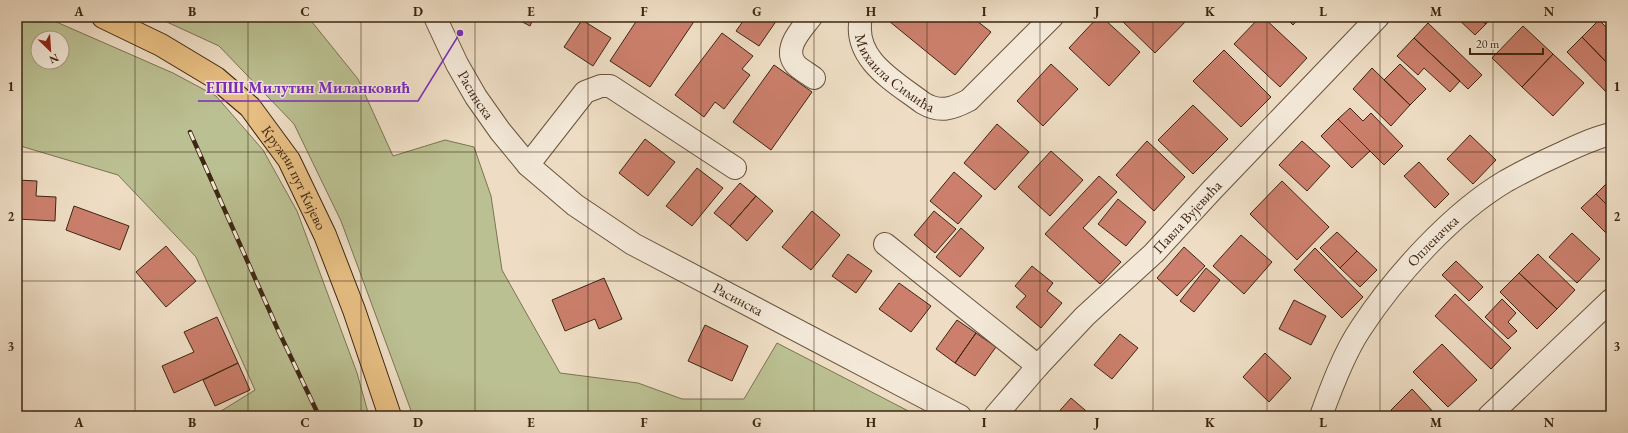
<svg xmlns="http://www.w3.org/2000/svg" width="1628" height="433" font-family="'EB Garamond',serif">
<rect width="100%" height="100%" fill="#eeddc4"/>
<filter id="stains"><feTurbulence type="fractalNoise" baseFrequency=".005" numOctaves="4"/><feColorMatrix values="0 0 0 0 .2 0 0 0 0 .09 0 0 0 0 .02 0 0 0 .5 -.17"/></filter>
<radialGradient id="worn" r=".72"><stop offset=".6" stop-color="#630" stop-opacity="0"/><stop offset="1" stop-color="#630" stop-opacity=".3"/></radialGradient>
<path fill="#bbc092" stroke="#7c7352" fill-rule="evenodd" d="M 17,17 L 45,17 L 173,73 L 216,96 L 263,150 L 297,211 L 357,373 L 369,416 L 213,416 L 255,390 L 196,257 L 118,175 L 17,145 ZM 38,38 L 62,38 L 62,62 L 38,62 Z
M 156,17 L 308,17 L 358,79 L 393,156 L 445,140 L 474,147 L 491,196 L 502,270 L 560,373 L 638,383 L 682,399 L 744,399 L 777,343 L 918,416 L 413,416 L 341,221 L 294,124 L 219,46 Z"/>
<path fill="#cb7f6c" stroke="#3d2611" d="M 513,17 L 534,17 L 530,26 Z
M 639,17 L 697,17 L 650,87 L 610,61 Z
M 746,17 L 779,17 L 759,46 L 736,31 Z
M 884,17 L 972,17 L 991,32 L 955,75 Z
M 1098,17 L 1102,17 L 1140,52 L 1109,86 L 1069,48 Z
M 1118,17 L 1185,17 L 1188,19 L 1155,53 Z
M 1260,17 L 1263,17 L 1307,58 L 1280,87 L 1234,44 Z
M 1285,17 L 1300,17 L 1293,25 Z
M 1456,17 L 1478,17 L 1486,24 L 1475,35 Z
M 1478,17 L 1492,17 L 1486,24 Z
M 582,20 L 611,38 L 593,66 L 564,47 Z
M 1599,20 L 1611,32 L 1611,67 L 1582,37 Z
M 1428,23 L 1482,75 L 1468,89 L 1414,38 Z
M 1523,26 L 1553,54 L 1522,87 L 1492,58 Z
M 722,33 L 753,56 L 742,69 L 750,75 L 724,109 L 715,102 L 704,117 L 675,95 Z
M 1582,37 L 1611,67 L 1611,97 L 1567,52 Z
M 1414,38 L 1460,81 L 1450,92 L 1424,68 L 1418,75 L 1397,56 Z
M 1224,50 L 1271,97 L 1241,127 L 1193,81 Z
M 1553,54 L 1584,83 L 1553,116 L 1522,87 Z
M 1051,64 L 1078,89 L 1043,126 L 1017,101 Z
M 1400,64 L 1426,89 L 1410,105 L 1384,80 Z
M 774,65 L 812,92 L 771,150 L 733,122 Z
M 1372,68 L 1410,105 L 1391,126 L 1353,89 Z
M 1193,105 L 1228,139 L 1193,174 L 1158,140 Z
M 1350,108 L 1363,121 L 1371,113 L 1403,146 L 1384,165 L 1338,119 Z
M 1338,119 L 1370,151 L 1352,168 L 1321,136 Z
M 997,124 L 1029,152 L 995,190 L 964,163 Z
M 1470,135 L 1496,160 L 1473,184 L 1447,159 Z
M 645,139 L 675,162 L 648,196 L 619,173 Z
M 1147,141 L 1185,177 L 1154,211 L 1116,175 Z
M 1302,141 L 1330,166 L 1307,191 L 1279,165 Z
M 1051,151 L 1083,180 L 1050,216 L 1018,187 Z
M 1419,162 L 1449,194 L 1435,208 L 1404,176 Z
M 697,168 L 723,188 L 692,226 L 666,206 Z
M 954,172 L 982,196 L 958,224 L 930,201 Z
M 1099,176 L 1117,192 L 1083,228 L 1121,262 L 1100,284 L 1045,234 Z
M 1611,179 L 1611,209 L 1596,194 Z
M 17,180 L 37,181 L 36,196 L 56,197 L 55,221 L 17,219 Z
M 1282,181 L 1329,227 L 1297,260 L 1250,214 Z
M 740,183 L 756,196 L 730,226 L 714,213 Z
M 1596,194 L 1611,209 L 1611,238 L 1581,208 Z
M 756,196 L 773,211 L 747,241 L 730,226 Z
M 1118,199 L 1146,222 L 1126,246 L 1098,224 Z
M 74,206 L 129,226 L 120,250 L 66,230 Z
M 812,211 L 840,235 L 811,270 L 782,247 Z
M 934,211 L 956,229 L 935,253 L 914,235 Z
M 961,228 L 984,248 L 960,277 L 936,257 Z
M 1337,232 L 1357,251 L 1340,268 L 1320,248 Z
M 1572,233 L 1600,259 L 1577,283 L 1549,257 Z
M 1241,235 L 1272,262 L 1244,294 L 1213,266 Z
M 166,246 L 196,281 L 166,307 L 136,272 Z
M 1184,247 L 1205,266 L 1177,296 L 1157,278 Z
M 1315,248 L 1363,297 L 1342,318 L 1294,270 Z
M 1357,251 L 1377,270 L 1360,287 L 1340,268 Z
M 848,254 L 872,271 L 856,293 L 832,276 Z
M 1538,254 L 1575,290 L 1557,309 L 1519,273 Z
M 1456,261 L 1483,287 L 1469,301 L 1442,275 Z
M 1032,266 L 1053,283 L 1047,291 L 1062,303 L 1041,328 L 1016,307 L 1026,296 L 1015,286 Z
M 1206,268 L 1220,280 L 1194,312 L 1180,301 Z
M 1519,273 L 1557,309 L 1537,329 L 1500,292 Z
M 604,278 L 622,319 L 599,329 L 595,319 L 565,331 L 552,300 Z
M 899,283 L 931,306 L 911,332 L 879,309 Z
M 1455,294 L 1511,348 L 1491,369 L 1435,316 Z
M 1502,299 L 1516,313 L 1508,322 L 1517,331 L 1508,339 L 1485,317 Z
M 1294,300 L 1326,316 L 1311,345 L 1279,329 Z
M 217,317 L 238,363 L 174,393 L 162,366 L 194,352 L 184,332 Z
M 957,320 L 976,333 L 955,363 L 936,349 Z
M 705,325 L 748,346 L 732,381 L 688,361 Z
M 976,333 L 996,347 L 975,376 L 955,363 Z
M 1120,334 L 1138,348 L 1112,379 L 1094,365 Z
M 1442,344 L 1477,380 L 1448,407 L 1413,372 Z
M 1265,353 L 1291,378 L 1269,402 L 1243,377 Z
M 238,363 L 250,390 L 215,406 L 203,380 Z
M 1412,389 L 1437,416 L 1397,416 L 1391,410 Z
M 1071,398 L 1092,416 L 1055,416 Z"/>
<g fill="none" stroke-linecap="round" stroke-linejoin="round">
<defs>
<g id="minor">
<path id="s1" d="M 435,17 L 457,64 L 476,97 L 500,131 L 528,165 L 575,205 L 633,244 L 960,416"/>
<path d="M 811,17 C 801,30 782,49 796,65 C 801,70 809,74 814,78"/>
<path id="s2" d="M 861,17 C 852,59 894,81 923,103 C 940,113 952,109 969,100 L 1052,17"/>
<path d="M 528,165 L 585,92 L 601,86 L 610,86 L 735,168"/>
<path d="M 885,244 L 1038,366"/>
<path id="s3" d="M 995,416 L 1038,366 L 1085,316 L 1154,253 L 1212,190 L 1378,17"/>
<path id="s4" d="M 1321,416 C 1331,388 1344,353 1361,328 C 1395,276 1452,213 1506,181 C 1524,171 1542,162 1560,154 C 1577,146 1593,138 1611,134"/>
<path d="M 1489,416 L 1611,300"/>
</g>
<g id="major">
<path id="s5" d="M 103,17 L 161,45 L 216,78 L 250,107 L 289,160 L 325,235 L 354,310 L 390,416"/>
</g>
</defs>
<use href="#minor" stroke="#69543e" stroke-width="24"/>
<use href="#major" stroke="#3d2611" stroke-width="24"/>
<use href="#minor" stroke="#f4e9d9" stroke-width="22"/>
<use href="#major" stroke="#e7be82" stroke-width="22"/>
<defs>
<path id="rail" d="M 190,132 L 278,330 L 319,416"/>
</defs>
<use href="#rail" stroke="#3d2611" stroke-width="4.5"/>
<use href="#rail" stroke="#f4e9d9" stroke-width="3" stroke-dasharray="9" stroke-linecap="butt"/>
</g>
<path fill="none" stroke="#3d2611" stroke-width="1" stroke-opacity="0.55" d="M 135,17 L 135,416M 248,17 L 248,416M 361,17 L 361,416M 475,17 L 475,416M 588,17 L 588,416M 701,17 L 701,416M 814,17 L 814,416M 927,17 L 927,416M 1040,17 L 1040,416M 1153,17 L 1153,416M 1267,17 L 1267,416M 1380,17 L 1380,416M 1493,17 L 1493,416M 17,152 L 1611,152M 17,281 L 1611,281"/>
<g text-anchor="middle" stroke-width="3" stroke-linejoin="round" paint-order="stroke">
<g font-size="15" fill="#3d2611" stroke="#f4e9d9">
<text dy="5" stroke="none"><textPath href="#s2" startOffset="71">Михаила Симића</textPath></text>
<text dy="5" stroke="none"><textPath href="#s1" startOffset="88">Расинска</textPath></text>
<text dy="5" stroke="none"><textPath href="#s5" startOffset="257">Кружни пут Кијево</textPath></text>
<text dy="5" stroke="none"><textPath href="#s3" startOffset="277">Павла Вујевића</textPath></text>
<text dy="5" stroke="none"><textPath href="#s4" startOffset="210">Опленачка</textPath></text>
<text dy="5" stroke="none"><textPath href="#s1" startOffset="426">Расинска</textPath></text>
</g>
</g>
<path fill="none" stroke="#7b2cbf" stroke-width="1.5" d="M460 33L418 101H198"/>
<circle fill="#7b2cbf" stroke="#f4e9d9" stroke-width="1.5" cx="460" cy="33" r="4"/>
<g font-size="16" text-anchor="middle" font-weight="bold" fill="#7b2cbf" stroke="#f4e9d9" stroke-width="3" stroke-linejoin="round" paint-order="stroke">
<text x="308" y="93">ЕПШ Милутин Миланковић</text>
</g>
<rect width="1628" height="433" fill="none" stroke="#eeddc4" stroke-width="44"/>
<g transform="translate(50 50) rotate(155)"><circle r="19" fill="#f4e9d9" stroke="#ab9b89"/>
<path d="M0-3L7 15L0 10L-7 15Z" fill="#8f2418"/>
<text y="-6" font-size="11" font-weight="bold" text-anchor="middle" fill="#3d2611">N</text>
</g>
<path d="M1470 48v6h73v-6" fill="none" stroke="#3d2611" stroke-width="2"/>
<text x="1476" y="48" font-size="12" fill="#3d2611" stroke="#f4e9d9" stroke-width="3" paint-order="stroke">20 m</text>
<rect x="22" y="22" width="1584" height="389" fill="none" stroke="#3d2611" stroke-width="1.5"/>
<g font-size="13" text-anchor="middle" font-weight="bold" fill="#3d2611">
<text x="79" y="16">A</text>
<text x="192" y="16">B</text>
<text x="305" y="16">C</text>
<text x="418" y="16">D</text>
<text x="531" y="16">E</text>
<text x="644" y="16">F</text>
<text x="757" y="16">G</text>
<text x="871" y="16">H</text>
<text x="984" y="16">I</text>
<text x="1097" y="16">J</text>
<text x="1210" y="16">K</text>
<text x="1323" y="16">L</text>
<text x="1436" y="16">M</text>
<text x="1549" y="16">N</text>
<text x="11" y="91">1</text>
<text x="1617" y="91">1</text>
<text x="11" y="221">2</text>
<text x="1617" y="221">2</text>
<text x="11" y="351">3</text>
<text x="1617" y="351">3</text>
<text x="79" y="427">A</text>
<text x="192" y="427">B</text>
<text x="305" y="427">C</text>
<text x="418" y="427">D</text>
<text x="531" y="427">E</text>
<text x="644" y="427">F</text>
<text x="757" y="427">G</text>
<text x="871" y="427">H</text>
<text x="984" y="427">I</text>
<text x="1097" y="427">J</text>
<text x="1210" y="427">K</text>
<text x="1323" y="427">L</text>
<text x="1436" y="427">M</text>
<text x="1549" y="427">N</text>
</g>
<rect width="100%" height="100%" filter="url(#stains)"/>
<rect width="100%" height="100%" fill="url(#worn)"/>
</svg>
